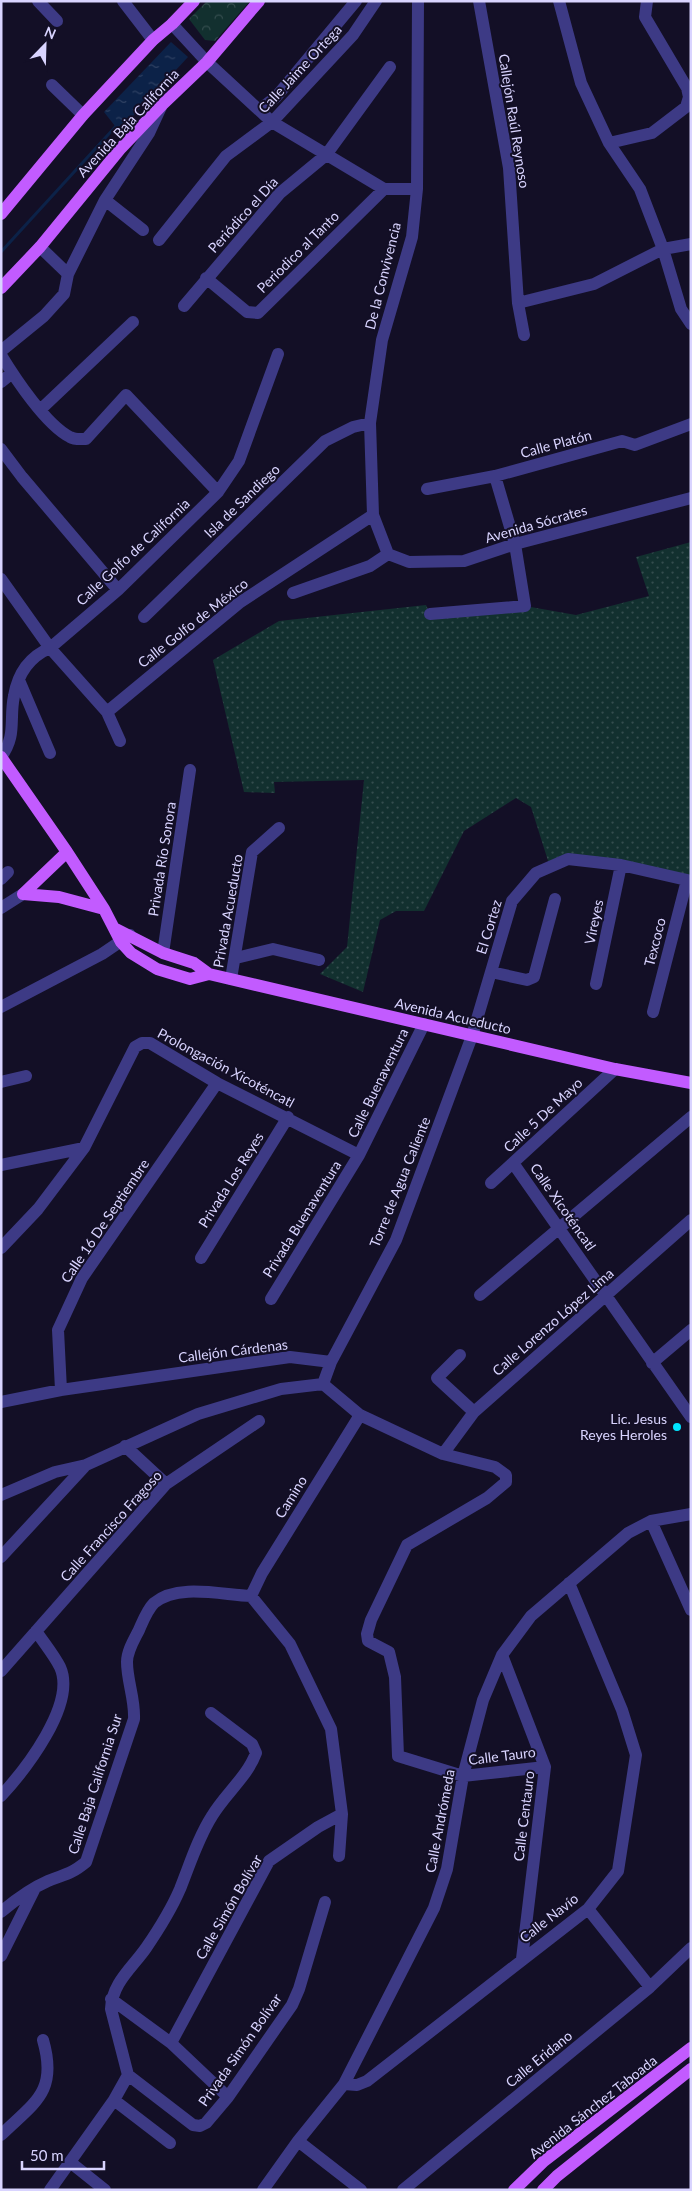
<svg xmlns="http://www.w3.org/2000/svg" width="692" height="2191" font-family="Lato,sans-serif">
<defs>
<pattern id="grass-dots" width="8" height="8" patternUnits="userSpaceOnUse" patternTransform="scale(1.25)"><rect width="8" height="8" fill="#12302f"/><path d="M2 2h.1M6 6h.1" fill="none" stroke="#344d4e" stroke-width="1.8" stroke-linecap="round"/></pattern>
<pattern id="park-crowns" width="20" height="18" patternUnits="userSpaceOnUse" patternTransform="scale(1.25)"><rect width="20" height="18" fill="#12302f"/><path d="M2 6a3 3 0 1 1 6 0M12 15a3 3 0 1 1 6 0" fill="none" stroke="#344d4e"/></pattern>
<pattern id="water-ripples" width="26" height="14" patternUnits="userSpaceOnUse" patternTransform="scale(1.25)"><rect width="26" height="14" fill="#0c2248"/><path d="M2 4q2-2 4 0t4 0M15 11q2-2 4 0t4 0" fill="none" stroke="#2f4163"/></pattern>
</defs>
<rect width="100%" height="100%" fill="#130f26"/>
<path fill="url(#grass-dots)" d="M 691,542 L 691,881 L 568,859 L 550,867 L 531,807 L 516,798 L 464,831 L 424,911 L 396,911 L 380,920 L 363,992 L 320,974 L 347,947 L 364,780 L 274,782 L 275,793 L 244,792 L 213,660 L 279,621 L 426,605 L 430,614 L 525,606 L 576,615 L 649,596 L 636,557 Z"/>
<path fill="url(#park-crowns)" d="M 207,1 L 250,1 L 215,41 L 205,40 L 189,19 Z"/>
<path fill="url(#water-ripples)" d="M 171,42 L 188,57 L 121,129 L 115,126 L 104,112 Z"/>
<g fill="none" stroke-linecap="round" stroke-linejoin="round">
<path stroke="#0c2248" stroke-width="3" d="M 1,252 L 117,125"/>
<path stroke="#3d3a85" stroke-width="12" d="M 38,1 L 57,21
M 123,1 L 153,40
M 479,1 L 509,168 L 518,303 L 524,335
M 559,1 L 581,83 L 609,143 L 640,189 L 663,249 L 681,309 L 691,324
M 172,24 L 207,62 L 272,122 L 384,189 L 417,189
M 52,85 L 83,115
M 259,110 L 276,97 L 356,1
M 609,143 L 652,133 L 686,107 L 689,97 L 687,88 L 645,17 L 647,1
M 105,200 L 143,230
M 159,240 L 226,156 L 272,122 L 353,35 L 376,1
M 40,247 L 68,274
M 206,278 L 247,312 L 258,313 L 384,189
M 518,303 L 594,284 L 663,249 L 691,244
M 184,306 L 280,193 L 326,155 L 390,67
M 1,351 L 44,316 L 64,294 L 68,274 L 105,200 L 149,133 L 161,107
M 1,355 C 15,378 46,425 70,437 C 75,440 81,439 86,439 L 126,395 L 218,492
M 1,382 L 12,373
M 40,410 L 133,322
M 1,449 L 22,477 L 118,590
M 427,489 L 495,476 L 622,441 L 635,445 L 691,424
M 388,554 L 373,515 L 370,423 L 382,340 L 412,237 L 417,189 L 418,1
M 388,554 L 409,562 L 464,561 L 515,544 L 691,498
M 1,579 L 50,648 L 107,712 L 120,741
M 293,593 L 370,566 L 388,554
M 430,614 L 525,606 L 515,544 L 495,476
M 144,617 L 325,441 L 353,427 L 370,423
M 19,680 L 50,753
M 107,712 L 239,603 L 373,515
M 1,757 C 17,735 9,720 14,696 C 18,673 29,657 50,648 L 118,590 L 218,492 L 239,461 L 278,354
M 1,879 L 8,872
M 1,908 L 23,894
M 163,953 L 190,770
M 236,958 L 273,949 L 319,960
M 491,972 L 527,980 L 534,977 L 555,899
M 231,979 L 252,852 L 279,828
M 596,984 L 621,865
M 1,1007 L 102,954 L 130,935
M 653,1012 L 687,880
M 1,1082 L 26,1076
M 513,1163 L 691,1417
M 1,1165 L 84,1148
M 491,1183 L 615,1069
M 1,1248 L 38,1209 L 84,1148 L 135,1047 L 142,1043 L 150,1043 L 217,1083 L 359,1155
M 201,1258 L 288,1117
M 480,1295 L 691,1117
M 271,1299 L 359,1155 L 424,1024
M 460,1355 L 437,1378 L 474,1412
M 652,1363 L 691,1330
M 61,1390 L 58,1330 L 82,1278 L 217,1083
M 1,1402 L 61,1390 L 290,1357 L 331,1362
M 125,1446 L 166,1484
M 443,1454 L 474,1412 L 691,1220
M 1,1495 L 55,1472 L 86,1465 L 198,1414 L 281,1389 L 323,1384
M 651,1521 L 691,1610
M 1,1557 L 86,1465
M 251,1596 L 290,1644 L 331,1729 L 342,1814 L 339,1856
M 251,1596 L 262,1573 L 360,1415
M 502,1655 L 545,1767 L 522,1959
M 1,1671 L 166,1484 L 259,1421
M 545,1767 L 463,1776 L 398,1756 L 395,1677 L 389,1652 L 368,1641 L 367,1634 L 371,1620 L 407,1545 L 487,1498 L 506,1482 L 506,1475 L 495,1467 L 443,1454 L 360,1415 L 323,1384 L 331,1362 L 396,1240 L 472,1036 L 512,901 L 536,873 L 568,859 L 621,865 L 691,881
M 1,1796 C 25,1770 77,1704 60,1667 C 54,1655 44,1643 36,1631
M 588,1909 L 650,1987
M 1,1912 C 14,1901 32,1888 48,1881 C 65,1874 70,1875 86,1862 L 134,1719 C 135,1699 127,1681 127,1662 C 127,1651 134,1640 139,1630 C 143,1621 147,1610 154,1603 C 178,1583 222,1595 251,1596
M 1,1956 L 34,1890
M 111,1999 L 171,2043 L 228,2097
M 171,2043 L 269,1861 L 318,1827 L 342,1814
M 128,2075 L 193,2125 L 200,2126 L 206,2123 L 228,2097 L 292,2005 L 299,1989 L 325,1902
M 344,2084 L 357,2085 L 367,2081 L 588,1909 L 618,1871 L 636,1755 L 622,1710 L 569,1583
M 114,2100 L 170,2143
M 1,2135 C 35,2102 58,2092 43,2040
M 298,2141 L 361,2190
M 70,2162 L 105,2190
M 50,2190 L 114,2100 L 128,2075 L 111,2009 C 112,1983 132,1968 146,1948 C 159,1929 171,1910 180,1889 C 190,1864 198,1838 212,1816 C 225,1794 247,1777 256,1753 L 252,1744 L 211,1713
M 263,2190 L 298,2141 L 344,2084 L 434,1908 L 447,1869 L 463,1776 L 483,1700 L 502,1655 L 531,1616 L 628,1533 L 651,1521 L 691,1514
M 403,2190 L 650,1987 L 691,1948"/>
<path stroke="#c25bff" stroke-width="12" d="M 1,214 L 83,115 L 153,40 L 172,24 L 194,1
M 1,288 L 40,247 L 121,148 L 162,105 L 207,62 L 259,1
M 1,757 L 67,852 L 104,909 L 121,942 L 131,953 L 157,969 L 190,979 L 209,974
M 23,894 L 59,897 L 104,909
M 23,894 L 67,852
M 114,928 L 163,953 L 194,963 L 209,974 L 615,1069 L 691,1083
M 514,2190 L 544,2161 L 691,2048
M 543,2190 L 557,2176 L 691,2069"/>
</g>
<circle fill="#00e5ff" stroke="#130f26" stroke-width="2" cx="677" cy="1427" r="5"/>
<g text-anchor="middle" stroke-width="4" stroke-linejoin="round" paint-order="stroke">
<g font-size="14" fill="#d9d4ff" stroke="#130f26">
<text transform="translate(300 69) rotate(-47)" y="5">Calle Jaime Ortega</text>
<text transform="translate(514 121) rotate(81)" y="5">Callejón Raúl Reynoso</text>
<text transform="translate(128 123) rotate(-47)" y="5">Avenida Baja California</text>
<text transform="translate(243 215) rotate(-48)" y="5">Periódico el Día</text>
<text transform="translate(298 252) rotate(-45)" y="5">Periodico al Tanto</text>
<text transform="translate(383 276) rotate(-76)" y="5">De la Convivencia</text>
<text transform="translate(556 444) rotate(-15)" y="5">Calle Platón</text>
<text transform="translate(242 501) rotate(-44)" y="5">Isla de Sandiego</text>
<text transform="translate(536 524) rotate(-16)" y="5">Avenida Sócrates</text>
<text transform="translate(133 552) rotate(-43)" y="5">Calle Golfo de California</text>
<text transform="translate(193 623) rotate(-38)" y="5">Calle Golfo de México</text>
<text transform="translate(162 859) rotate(-81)" y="5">Privada Río Sonora</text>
<text transform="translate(228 911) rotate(-80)" y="5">Privada Acueducto</text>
<text transform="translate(594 922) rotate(-78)" y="5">Vireyes</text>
<text transform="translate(489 927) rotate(-73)" y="5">El Cortez</text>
<text transform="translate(655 942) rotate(-76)" y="5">Texcoco</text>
<text transform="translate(453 1016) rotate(13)" y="5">Avenida Acueducto</text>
<text transform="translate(226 1068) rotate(28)" y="5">Prolongación Xicoténcatl</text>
<text transform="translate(378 1083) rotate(-64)" y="5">Calle Buenaventura</text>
<text transform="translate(543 1115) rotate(-43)" y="5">Calle 5 De Mayo</text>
<text transform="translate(231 1180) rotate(-58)" y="5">Privada Los Reyes</text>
<text transform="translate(400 1182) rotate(-68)" y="5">Torre de Agua Caliente</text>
<text transform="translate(563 1207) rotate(55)" y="5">Calle Xicoténcatl</text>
<text transform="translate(302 1219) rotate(-58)" y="5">Privada Buenaventura</text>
<text transform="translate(105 1221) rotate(-56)" y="5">Calle 16 De Septiembre</text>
<text transform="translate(553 1322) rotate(-41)" y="5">Calle Lorenzo López Lima</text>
<text transform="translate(233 1351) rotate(-7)" y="5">Callejón Cárdenas</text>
<text transform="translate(291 1497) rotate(-58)" y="5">Camino</text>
<text transform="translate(111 1526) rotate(-48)" y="5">Calle Francisco Fragoso</text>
<text transform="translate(502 1756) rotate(-7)" y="5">Calle Tauro</text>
<text transform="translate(95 1784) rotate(-72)" y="5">Calle Baja California Sur</text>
<text transform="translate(524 1816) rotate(-83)" y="5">Calle Centauro</text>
<text transform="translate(440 1821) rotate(-79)" y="5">Calle Andrómeda</text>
<text transform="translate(229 1907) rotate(-60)" y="5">Calle Simón Bolívar</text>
<text transform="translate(549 1918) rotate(-38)" y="5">Calle Navío</text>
<text transform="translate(240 2050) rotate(-55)" y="5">Privada Simón Bolívar</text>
<text transform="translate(539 2059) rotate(-39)" y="5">Calle Eridano</text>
<text transform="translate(593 2107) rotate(-38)" y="5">Avenida Sánchez Taboada</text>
</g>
<g font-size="14" fill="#d9d4ff" stroke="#130f26" text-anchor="end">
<text x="667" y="1424">Lic. Jesus<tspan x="667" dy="16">Reyes Heroles</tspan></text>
</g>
</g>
<rect width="692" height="2191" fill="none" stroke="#d9d4ff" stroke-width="5"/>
<g transform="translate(45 45) rotate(23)" stroke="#130f26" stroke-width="4" paint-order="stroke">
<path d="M0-4L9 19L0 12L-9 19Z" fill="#d9d4ff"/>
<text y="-8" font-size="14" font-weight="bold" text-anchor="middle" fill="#d9d4ff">N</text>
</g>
<path d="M22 2161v8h82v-8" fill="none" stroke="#d9d4ff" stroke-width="2.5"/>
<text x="30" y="2161" font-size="15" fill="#d9d4ff" stroke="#130f26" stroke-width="4" paint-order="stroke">50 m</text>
</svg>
